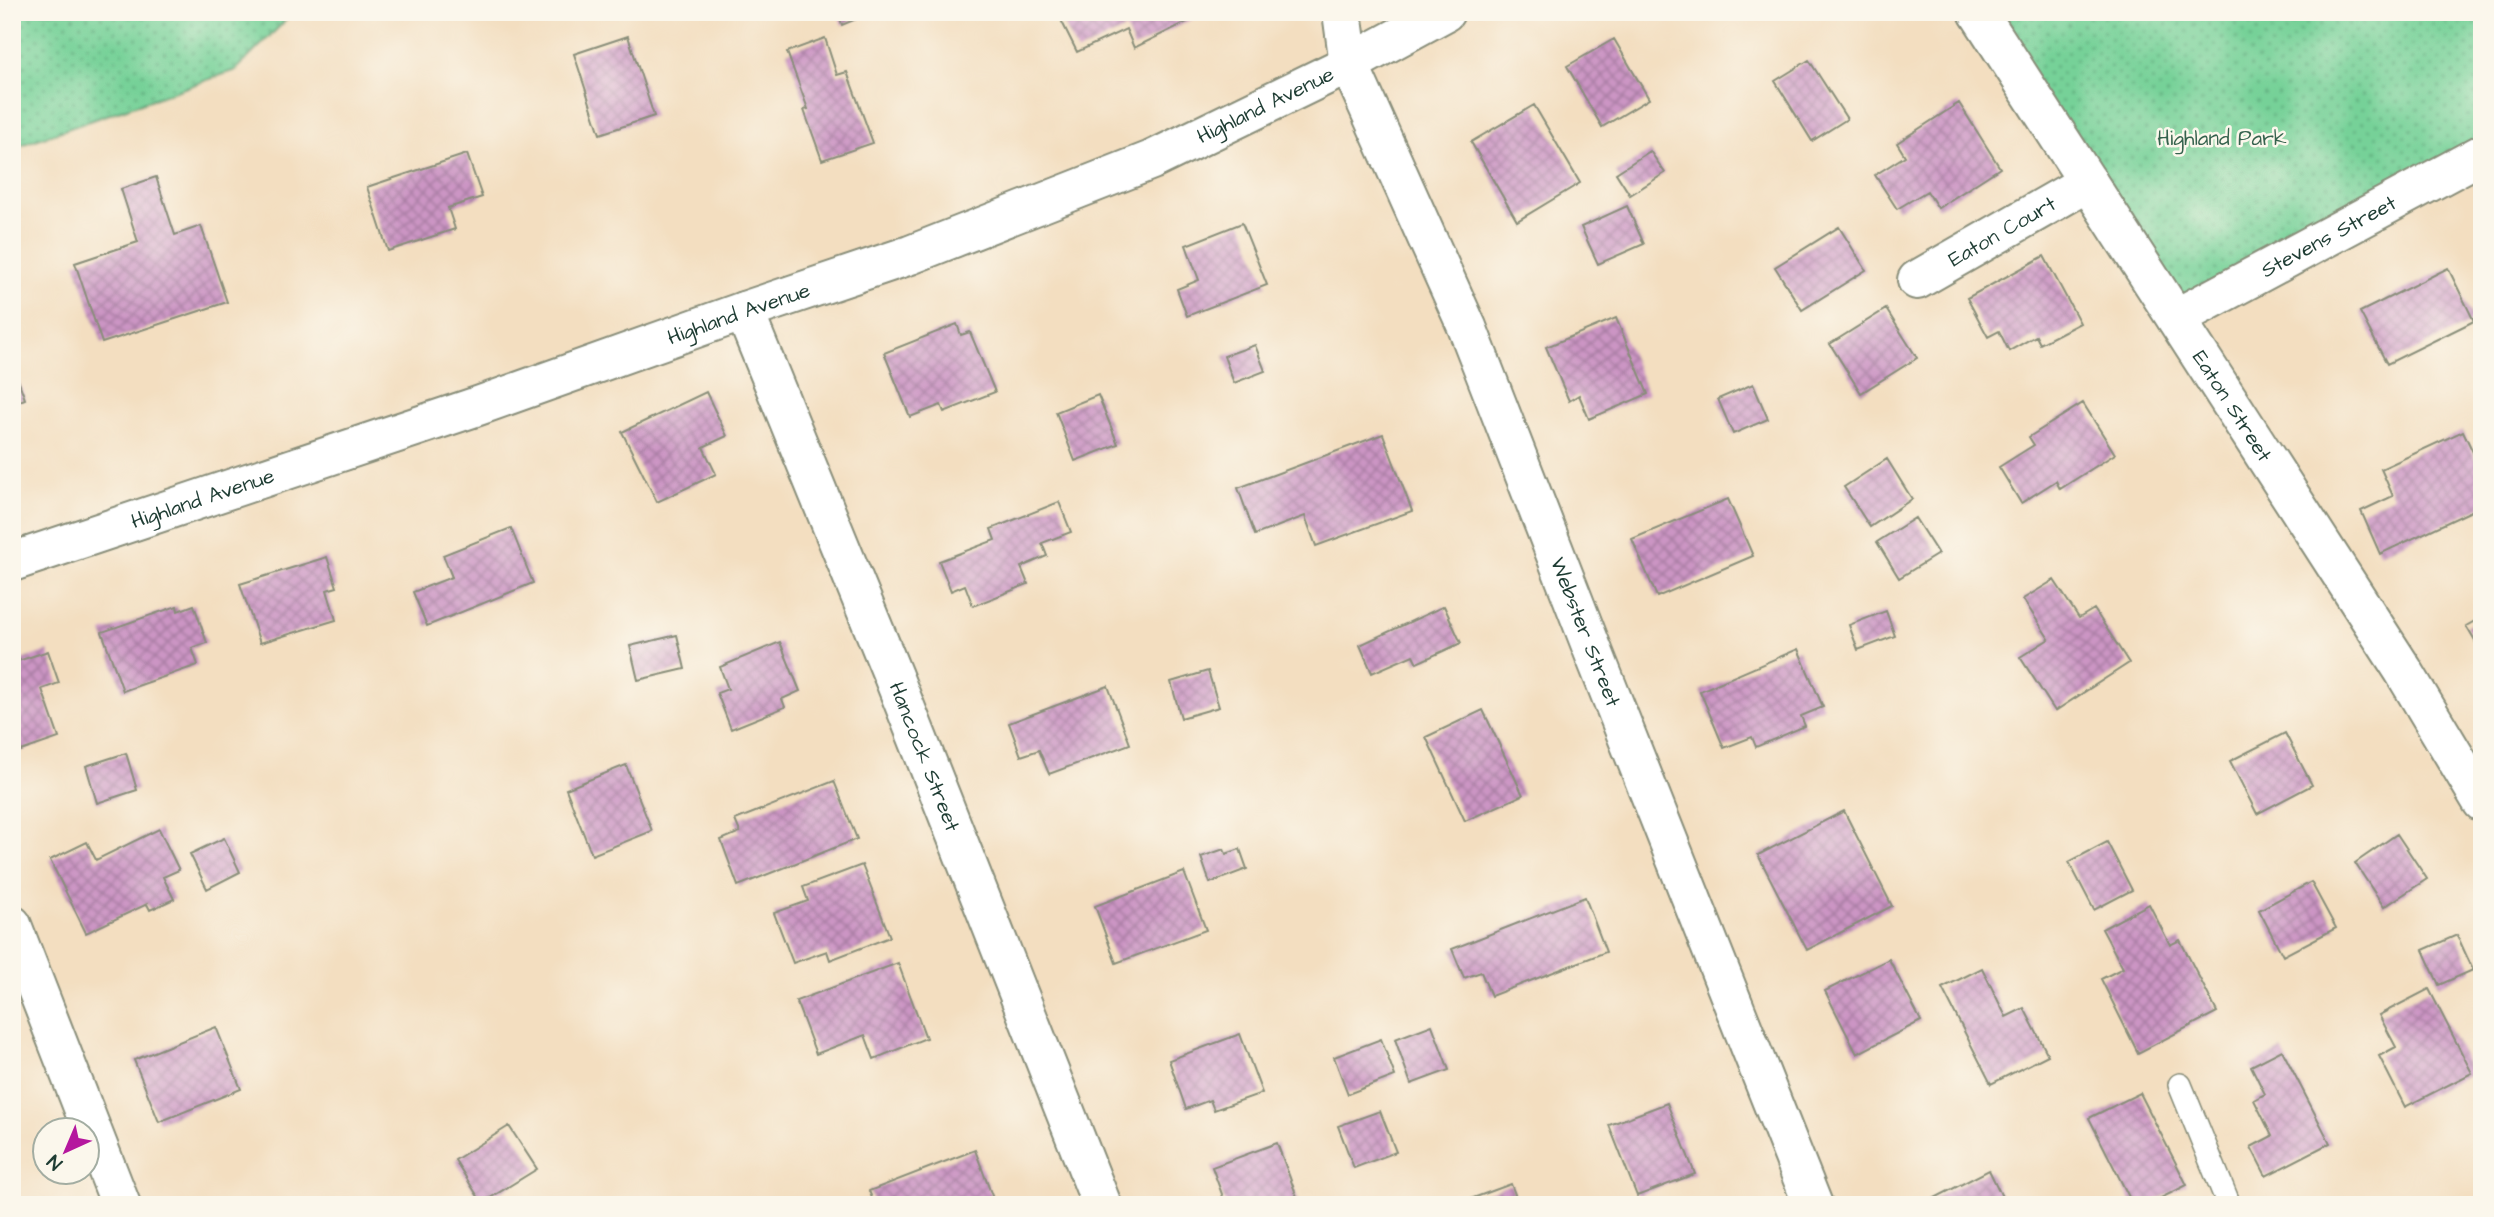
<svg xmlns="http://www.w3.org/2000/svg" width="2494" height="1217" font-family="'Architects Daughter',sans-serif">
<defs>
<pattern id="park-dots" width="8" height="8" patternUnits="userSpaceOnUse" patternTransform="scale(1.75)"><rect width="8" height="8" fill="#76d198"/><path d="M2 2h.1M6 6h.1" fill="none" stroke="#60ab7d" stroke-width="1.8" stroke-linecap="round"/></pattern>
<pattern id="building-cross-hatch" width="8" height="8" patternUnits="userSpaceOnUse" patternTransform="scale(1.75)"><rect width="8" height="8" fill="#cc95c4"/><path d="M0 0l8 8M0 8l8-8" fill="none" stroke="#a57ba0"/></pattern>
</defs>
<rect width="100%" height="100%" fill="#fbf7ec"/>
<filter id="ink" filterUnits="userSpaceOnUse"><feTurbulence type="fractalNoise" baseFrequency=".0143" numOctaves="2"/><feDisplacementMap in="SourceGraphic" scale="14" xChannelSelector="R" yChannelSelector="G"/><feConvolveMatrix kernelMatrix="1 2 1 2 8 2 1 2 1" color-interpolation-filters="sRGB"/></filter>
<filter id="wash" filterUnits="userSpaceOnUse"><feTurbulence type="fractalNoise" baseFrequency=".00686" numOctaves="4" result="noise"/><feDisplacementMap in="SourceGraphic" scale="28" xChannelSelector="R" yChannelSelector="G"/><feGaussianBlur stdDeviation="1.57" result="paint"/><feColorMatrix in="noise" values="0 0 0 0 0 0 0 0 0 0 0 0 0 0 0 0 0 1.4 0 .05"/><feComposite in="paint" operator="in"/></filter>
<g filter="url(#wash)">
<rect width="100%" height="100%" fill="#f3dec0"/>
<path fill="url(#park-dots)" stroke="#4a8766" stroke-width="2" d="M 12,12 L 294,12 L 236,70 L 12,148 Z
M 1987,12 L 2482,12 L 2482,147 L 2178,300 Z"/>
<g id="blocks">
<path fill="url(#building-cross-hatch)" d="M 838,12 L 873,12 L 842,25 Z
M 1057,12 L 1207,12 L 1134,48 L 1126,29 L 1077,52 Z
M 628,36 L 654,116 L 600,134 L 574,54 Z
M 825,38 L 837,75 L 847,72 L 873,143 L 822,160 L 804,110 L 808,109 L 787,52 Z
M 1614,39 L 1649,99 L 1602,127 L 1567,66 Z
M 1809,60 L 1847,119 L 1812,141 L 1775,81 Z
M 1959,103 L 2000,168 L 1938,208 L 1927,191 L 1897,209 L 1875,175 L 1905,156 L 1897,143 Z
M 1534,105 L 1580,183 L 1517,221 L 1471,142 Z
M 1650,151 L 1665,173 L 1630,195 L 1616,173 Z
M 467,154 L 482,197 L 448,208 L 455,229 L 388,251 L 367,187 Z
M 156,177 L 175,235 L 201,226 L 227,302 L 102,343 L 75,263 L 138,242 L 121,189 Z
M 1627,206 L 1644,244 L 1598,264 L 1581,227 Z
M 1242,223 L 1267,285 L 1187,316 L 1177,289 L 1199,280 L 1186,245 Z
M 1839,227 L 1866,270 L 1802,310 L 1775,267 Z
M 2044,256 L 2080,323 L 2040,344 L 2036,336 L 2009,351 L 1999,331 L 1988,337 L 1967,298 Z
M 2448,268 L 2474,321 L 2387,364 L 2360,312 Z
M 1886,309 L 1917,358 L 1861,393 L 1830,344 Z
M 1616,318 L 1648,394 L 1589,419 L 1579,395 L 1569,401 L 1546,347 Z
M 957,324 L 961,335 L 970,332 L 995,392 L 944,412 L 941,405 L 910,417 L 884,353 Z
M 1255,345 L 1265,371 L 1234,383 L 1224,356 Z
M 12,363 L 25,399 L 12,404 Z
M 1753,384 L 1768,419 L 1733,434 L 1718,399 Z
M 706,392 L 727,436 L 703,447 L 716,474 L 657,502 L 622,432 Z
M 1098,395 L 1118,444 L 1075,461 L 1056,412 Z
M 2083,403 L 2115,454 L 2060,489 L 2056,481 L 2021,503 L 1999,467 L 2034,445 L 2029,437 Z
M 2463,431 L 2482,471 L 2482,506 L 2380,554 L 2361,511 L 2393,496 L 2381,469 Z
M 1383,434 L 1412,511 L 1316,546 L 1305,516 L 1255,535 L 1238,488 Z
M 1887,459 L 1912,499 L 1870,527 L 1844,487 Z
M 1728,499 L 1753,556 L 1657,597 L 1632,539 Z
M 1059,502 L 1071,532 L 1042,543 L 1047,556 L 1021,567 L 1028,584 L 973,606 L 965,585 L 951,591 L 939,561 L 995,540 L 991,529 Z
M 1915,518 L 1938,554 L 1899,578 L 1877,542 Z
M 511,528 L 533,583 L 427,626 L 413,592 L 452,577 L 443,555 Z
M 327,557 L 337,587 L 327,590 L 336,620 L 260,643 L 240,584 Z
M 2054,580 L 2079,618 L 2094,609 L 2129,663 L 2055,711 L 2020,657 L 2049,639 L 2023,599 Z
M 194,605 L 207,643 L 192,648 L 198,665 L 123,691 L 102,632 L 177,606 L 178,611 Z
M 1444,606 L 1461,643 L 1417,663 L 1413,655 L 1372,673 L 1360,645 Z
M 1886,611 L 1895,636 L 1858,650 L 1849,625 Z
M 2482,617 L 2482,653 L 2466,626 Z
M 677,635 L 685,669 L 638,680 L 630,646 Z
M 780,642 L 800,691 L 782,699 L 785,707 L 731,729 L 717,693 L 728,689 L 720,667 Z
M 1798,649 L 1823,707 L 1801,716 L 1805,726 L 1756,747 L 1752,737 L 1724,748 L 1700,691 Z
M 48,651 L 59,683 L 42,689 L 59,738 L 12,754 L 12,663 Z
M 1208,671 L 1219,707 L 1181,718 L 1171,682 Z
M 1108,686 L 1130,744 L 1049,774 L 1039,750 L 1021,756 L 1009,723 Z
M 1483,710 L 1523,795 L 1465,821 L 1426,737 Z
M 2285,733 L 2312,785 L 2257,814 L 2230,761 Z
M 126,753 L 137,790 L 97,803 L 86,766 Z
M 626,765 L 652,831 L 592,855 L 566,789 Z
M 834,781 L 857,839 L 738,886 L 721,840 L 740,832 L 735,820 Z
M 1844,811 L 1892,906 L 1807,950 L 1758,855 Z
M 159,829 L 179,870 L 163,877 L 174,899 L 150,910 L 147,904 L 86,933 L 50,860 L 87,842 L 96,860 Z
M 2397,834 L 2427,879 L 2384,907 L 2355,863 Z
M 224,838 L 240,872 L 207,889 L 190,854 Z
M 2107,842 L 2132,890 L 2094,910 L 2069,862 Z
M 1224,849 L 1226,854 L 1240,849 L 1247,869 L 1210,883 L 1201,857 Z
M 862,865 L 890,937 L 830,960 L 827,951 L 793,963 L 774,913 L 808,901 L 803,887 Z
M 1184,872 L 1206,930 L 1116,963 L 1095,906 Z
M 2311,882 L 2336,928 L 2283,956 L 2259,910 Z
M 1585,897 L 1606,952 L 1491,996 L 1481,972 L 1464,978 L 1452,949 Z
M 2149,904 L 2170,945 L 2180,940 L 2217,1012 L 2138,1053 L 2101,979 L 2123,968 L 2102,929 Z
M 2457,935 L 2473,970 L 2439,985 L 2423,950 Z
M 1889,959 L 1921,1021 L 1857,1054 L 1825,991 Z
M 898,963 L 926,1038 L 874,1059 L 865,1035 L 816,1054 L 796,1001 Z
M 1982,968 L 2006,1017 L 2024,1008 L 2048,1055 L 1991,1084 L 1942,988 Z
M 2429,989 L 2472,1073 L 2405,1107 L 2379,1056 L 2396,1047 L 2379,1015 Z
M 1432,1025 L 1449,1070 L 1411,1084 L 1395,1039 Z
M 216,1027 L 241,1089 L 159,1122 L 134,1060 Z
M 1240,1034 L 1262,1093 L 1214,1110 L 1210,1100 L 1186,1109 L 1169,1060 Z
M 1381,1039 L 1395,1076 L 1348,1094 L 1334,1057 Z
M 2282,1050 L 2330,1143 L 2266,1176 L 2251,1147 L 2272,1136 L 2254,1100 L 2265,1094 L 2251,1066 Z
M 2140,1093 L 2187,1185 L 2147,1205 L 2133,1205 L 2089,1118 Z
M 1667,1103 L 1695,1174 L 1637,1196 L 1609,1125 Z
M 1380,1111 L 1396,1152 L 1354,1168 L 1338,1126 Z
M 509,1126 L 537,1169 L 482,1203 L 455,1160 Z
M 1277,1143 L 1300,1205 L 1226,1205 L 1212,1167 Z
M 975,1150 L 995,1204 L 875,1205 L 869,1191 Z
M 1989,1170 L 2006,1205 L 1928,1205 L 1927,1202 Z
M 1511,1184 L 1519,1205 L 1457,1205 L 1457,1204 Z"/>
</g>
</g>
<g filter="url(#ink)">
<use href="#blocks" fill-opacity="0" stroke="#898e7a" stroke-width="2"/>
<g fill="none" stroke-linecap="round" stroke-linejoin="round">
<defs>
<path id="lane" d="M 2180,1085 L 2229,1205"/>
<g id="street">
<path id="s1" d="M 1342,12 L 1349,64 L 1467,327 L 1595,656 L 1813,1205"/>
<path id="s2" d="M 1978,12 L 2403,670 L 2482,802"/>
<path id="s3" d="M 1917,280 L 2088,182"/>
<path id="s4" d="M 744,311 L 893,676 L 1102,1205"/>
<path id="s5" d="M 2176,318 L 2482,154"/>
</g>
<g id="secondary">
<path id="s6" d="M 12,562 L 478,406 L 744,311 L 910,255 L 1152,160 L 1349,64 L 1445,12"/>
<path d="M 12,925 L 121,1205"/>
</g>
</defs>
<use href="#lane" stroke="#898e7a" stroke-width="26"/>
<use href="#street" stroke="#898e7a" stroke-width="42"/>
<use href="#secondary" stroke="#898e7a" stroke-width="42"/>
<use href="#lane" stroke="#fff" stroke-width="23"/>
<use href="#street" stroke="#fff" stroke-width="38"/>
<use href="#secondary" stroke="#fff" stroke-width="38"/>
</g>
</g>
<g text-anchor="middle" stroke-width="5" stroke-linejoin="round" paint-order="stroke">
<g font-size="21" fill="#1f3d34" stroke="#fbf7ec">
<text dy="7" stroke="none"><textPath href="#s6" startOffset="1335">Highland Avenue</textPath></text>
<text dy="7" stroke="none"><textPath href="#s3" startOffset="98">Eaton Court</textPath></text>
<text dy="7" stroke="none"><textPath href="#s5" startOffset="173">Stevens Street</textPath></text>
<text dy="7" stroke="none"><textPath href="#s6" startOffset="768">Highland Avenue</textPath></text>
<text dy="7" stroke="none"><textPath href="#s2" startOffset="469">Eaton Street</textPath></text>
<text dy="7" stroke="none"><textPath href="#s6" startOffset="201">Highland Avenue</textPath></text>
<text dy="7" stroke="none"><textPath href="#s1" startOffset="668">Webster Street</textPath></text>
<text dy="7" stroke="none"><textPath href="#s4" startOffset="481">Hancock Street</textPath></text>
</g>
<g font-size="21" fill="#35624d" stroke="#fbf7ec">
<text x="2222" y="145">Highland Park</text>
</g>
</g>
<rect width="2494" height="1217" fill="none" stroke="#fbf7ec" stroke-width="42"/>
<g transform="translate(66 1151) rotate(224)"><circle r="33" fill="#fbf7ec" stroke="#a3ada2" stroke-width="2"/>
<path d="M0-5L12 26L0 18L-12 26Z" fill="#b5179e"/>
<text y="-10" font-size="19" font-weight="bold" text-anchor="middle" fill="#1f3d34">N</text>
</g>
</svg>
